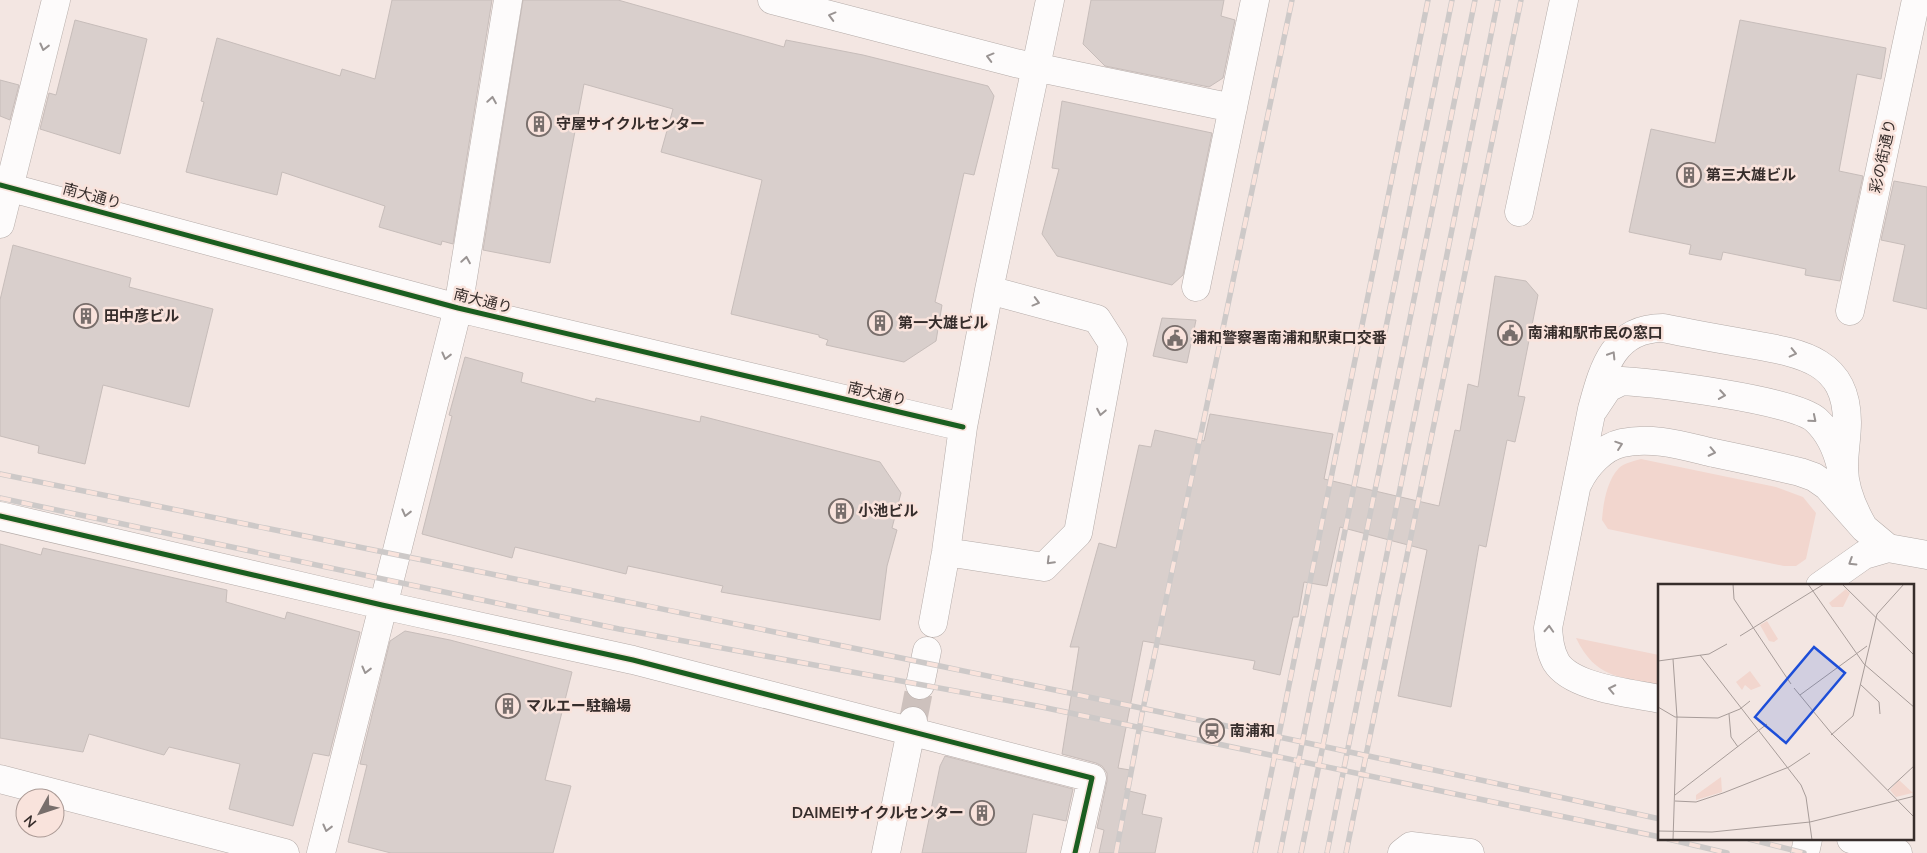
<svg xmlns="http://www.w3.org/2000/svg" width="1927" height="853" font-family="Mulish,'Noto Sans JP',sans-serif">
<rect width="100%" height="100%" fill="#f3e6e2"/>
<path fill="#f2d6ce" d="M 1641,459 L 1776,487 L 1803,497 L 1816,513 L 1806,559 L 1796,566 L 1784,566 L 1608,529 L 1602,520 C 1603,504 1607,480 1619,468 C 1624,463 1634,461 1641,459 Z
M 1576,638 L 1659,655 L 1659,685 C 1619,676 1596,679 1576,638 Z"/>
<path fill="#d9cfcc" stroke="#c7bdba" d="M 392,0 L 492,0 L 453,244 L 442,241 L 441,245 L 379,227 L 385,206 L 282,172 L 277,195 L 186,172 L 204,102 L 201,101 L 217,38 L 340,76 L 342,69 L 375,79 Z
M 523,0 L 618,0 L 784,47 L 786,40 L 863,55 L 988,86 L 994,96 L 974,175 L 964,173 L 935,302 L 942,305 L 936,341 L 904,362 L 826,345 L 828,340 L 819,337 L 819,335 L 731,314 L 762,180 L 661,152 L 673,109 L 584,84 L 550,263 L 483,250 Z
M 1091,0 L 1224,0 L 1221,16 L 1235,20 L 1223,78 L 1209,87 L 1105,66 L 1083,44 Z
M 75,20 L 147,39 L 120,154 L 40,129 L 49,93 L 56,95 Z
M 1740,20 L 1886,48 L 1881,79 L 1857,74 L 1839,171 L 1863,176 L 1840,281 L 1805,275 L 1806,269 L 1723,252 L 1721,260 L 1689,254 L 1691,245 L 1629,232 L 1651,129 L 1715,143 Z
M 0,80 L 19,85 L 10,120 L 0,116 Z
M 1062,101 L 1212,133 L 1183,275 L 1172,285 L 1057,256 L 1042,234 L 1059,169 L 1052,168 Z
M 1894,181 L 1927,187 L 1927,309 L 1893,301 L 1905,245 L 1881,240 Z
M 13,245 L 131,278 L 129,287 L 213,309 L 189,407 L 103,385 L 85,464 L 38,453 L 39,446 L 0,436 L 0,300 Z
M 1495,276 L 1526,281 L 1538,295 L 1518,396 L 1525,397 L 1515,442 L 1507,440 L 1486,547 L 1479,545 L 1451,707 L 1398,696 L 1427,550 L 1340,527 L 1327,586 L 1304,582 L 1298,617 L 1293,617 L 1280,675 L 1253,669 L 1255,661 L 1143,641 L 1118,768 L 1130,770 L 1125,790 L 1146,795 L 1142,814 L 1162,818 L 1155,853 L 1099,853 L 1104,830 L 1097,828 L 1107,781 L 1107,773 L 1102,766 L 1096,763 L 1062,754 L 1079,647 L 1070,647 L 1099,543 L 1116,548 L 1139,445 L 1151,447 L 1155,430 L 1204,441 L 1210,414 L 1333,434 L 1324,479 L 1439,506 L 1455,430 L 1460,431 L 1468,384 L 1478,387 Z
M 1162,318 L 1196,320 L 1187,363 L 1153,356 Z
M 465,357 L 523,373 L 521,382 L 595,402 L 596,398 L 700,422 L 701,416 L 880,462 L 901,493 L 892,528 L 897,530 L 887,566 L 880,620 L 721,592 L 723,586 L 628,566 L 626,574 L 515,547 L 512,558 L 422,534 L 452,416 L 449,415 Z
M 0,544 L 41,555 L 43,548 L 227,590 L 226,602 L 285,619 L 287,612 L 360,632 L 329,756 L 313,753 L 293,826 L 229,809 L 240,764 L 169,747 L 164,755 L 89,734 L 83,752 L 0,738 Z
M 405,631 L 450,640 L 572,672 L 545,780 L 571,786 L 553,853 L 391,853 L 348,842 L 367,765 L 360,764 L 390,641 Z
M 945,756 L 1073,789 L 1066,821 L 1033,814 L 1026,853 L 922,853 L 940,766 Z"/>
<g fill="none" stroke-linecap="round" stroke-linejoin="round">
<path stroke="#cdc1bd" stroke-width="28" stroke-dasharray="28 14" stroke-linecap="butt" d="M 913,721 L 920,685"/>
<defs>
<path id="minor" d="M 772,0 L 1015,63 L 1233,108
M 0,185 L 458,308 L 963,427
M 1519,212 L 1564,0
M 0,224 L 56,0
M 1196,287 L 1255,0
M 1850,311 L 1916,0
M 1594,409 L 1608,388 L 1622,381 C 1656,383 1795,400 1816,420 C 1829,432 1837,450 1841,467
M 1578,483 C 1586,466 1603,447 1622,443 C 1652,436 1684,446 1714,453 C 1743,459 1771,465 1800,472 L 1814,477 L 1827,486 L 1864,528 L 1888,548 L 1927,555
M 0,516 L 382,605 L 633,660 L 1092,778 L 1075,853
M 946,552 L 1044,567 L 1078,533 L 1113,344 L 1097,319 L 989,290
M 1820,586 L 1864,555 L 1888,548
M 933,623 L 946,552 L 963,427 L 989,290 L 1050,0
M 920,685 L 927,651
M 1660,699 C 1631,693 1572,688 1556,662 C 1550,651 1549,640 1548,628 L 1592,409 C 1603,369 1613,328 1663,328 C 1692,334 1720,339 1749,344 C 1799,353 1847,359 1847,422 C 1847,437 1844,452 1844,467 C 1844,488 1854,511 1864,528
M 0,779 L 285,853
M 1851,839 L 1898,853
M 321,853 L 458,308 L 508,0
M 886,853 L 913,721
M 1402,853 L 1411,846 L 1470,853
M 1805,853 L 1808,839"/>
</defs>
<use href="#minor" stroke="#b4aba8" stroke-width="29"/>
<use href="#minor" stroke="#fdfbfb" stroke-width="28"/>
<defs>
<path id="rail" d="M 0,474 C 554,587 1108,698 1660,819
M 0,498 L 619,629 L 1037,706 L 1660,837
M 1668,839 L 1727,853
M 1749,839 L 1804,853
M 1116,853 L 1142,714 L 1292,0
M 1255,853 L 1428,0
M 1280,853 L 1452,0
M 1301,853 L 1475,0
M 1327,853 L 1498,0
M 1346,853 L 1521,0"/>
</defs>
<use href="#rail" stroke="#cdc9c8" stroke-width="5.5"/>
<use href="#rail" stroke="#f9e3dc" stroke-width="4" stroke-dasharray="11" stroke-linecap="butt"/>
<defs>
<path id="cycleway" d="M 0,185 L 458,308 L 963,427
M 0,516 L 382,605 L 633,660 L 1092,778 L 1075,853"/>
</defs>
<use href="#cycleway" stroke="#f9e3dc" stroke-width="8"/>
<use href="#cycleway" stroke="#1b5e20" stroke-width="5"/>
</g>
<defs><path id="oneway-chevron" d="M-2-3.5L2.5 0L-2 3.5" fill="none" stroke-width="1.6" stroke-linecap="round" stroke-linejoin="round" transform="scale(1.25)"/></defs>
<g stroke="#9a9493">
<use href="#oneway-chevron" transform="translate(832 16) rotate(-165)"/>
<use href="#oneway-chevron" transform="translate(44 47) rotate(104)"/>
<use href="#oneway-chevron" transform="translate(990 57) rotate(-165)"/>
<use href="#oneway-chevron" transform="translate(492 100) rotate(-81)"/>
<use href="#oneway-chevron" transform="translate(466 260) rotate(-81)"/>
<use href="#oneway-chevron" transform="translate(1036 302) rotate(15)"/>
<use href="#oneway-chevron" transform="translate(1793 353) rotate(13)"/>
<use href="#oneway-chevron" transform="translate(1612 355) rotate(-58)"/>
<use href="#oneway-chevron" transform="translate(446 356) rotate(104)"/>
<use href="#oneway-chevron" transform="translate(1722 395) rotate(9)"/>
<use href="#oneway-chevron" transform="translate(1101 412) rotate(101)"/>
<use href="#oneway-chevron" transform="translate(1813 419) rotate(40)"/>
<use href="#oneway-chevron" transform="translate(1619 445) rotate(-19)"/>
<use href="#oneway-chevron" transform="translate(1712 452) rotate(12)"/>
<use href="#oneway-chevron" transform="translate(406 513) rotate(104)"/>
<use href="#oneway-chevron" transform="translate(1050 561) rotate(135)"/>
<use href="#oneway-chevron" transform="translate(1852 562) rotate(148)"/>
<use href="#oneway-chevron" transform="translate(1549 629) rotate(-87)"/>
<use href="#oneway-chevron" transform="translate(366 670) rotate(104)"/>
<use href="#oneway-chevron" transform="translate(1612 689) rotate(-168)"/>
<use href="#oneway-chevron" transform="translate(327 828) rotate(104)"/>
</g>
<defs>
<symbol id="building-ring" viewBox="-11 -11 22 22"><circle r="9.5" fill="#f9e3dc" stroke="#786e6b" stroke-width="1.5"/><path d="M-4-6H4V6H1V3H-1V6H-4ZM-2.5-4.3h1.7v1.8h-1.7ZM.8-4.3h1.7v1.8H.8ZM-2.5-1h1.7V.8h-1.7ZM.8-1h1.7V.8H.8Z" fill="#786e6b"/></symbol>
<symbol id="civic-ring" viewBox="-11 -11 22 22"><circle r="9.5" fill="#f9e3dc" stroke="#786e6b" stroke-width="1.5"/><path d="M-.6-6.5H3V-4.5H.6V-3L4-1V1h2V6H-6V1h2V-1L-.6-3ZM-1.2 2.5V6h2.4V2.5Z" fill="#786e6b"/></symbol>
<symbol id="station-ring" viewBox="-11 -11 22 22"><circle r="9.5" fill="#f9e3dc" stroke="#786e6b" stroke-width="1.5"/><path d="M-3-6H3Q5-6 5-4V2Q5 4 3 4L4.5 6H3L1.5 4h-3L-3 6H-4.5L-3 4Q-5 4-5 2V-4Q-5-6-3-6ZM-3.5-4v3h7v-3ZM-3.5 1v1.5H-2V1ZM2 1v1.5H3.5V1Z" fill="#786e6b"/></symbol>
</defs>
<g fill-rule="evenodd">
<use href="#building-ring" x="525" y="110" width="28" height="28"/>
<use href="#building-ring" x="1675" y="161" width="28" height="28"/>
<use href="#building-ring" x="72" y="302" width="28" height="28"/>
<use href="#building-ring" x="866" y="309" width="28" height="28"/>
<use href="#civic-ring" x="1496" y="319" width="28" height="28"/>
<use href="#civic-ring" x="1161" y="324" width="28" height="28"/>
<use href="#building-ring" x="827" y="497" width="28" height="28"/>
<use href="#building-ring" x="494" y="692" width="28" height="28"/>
<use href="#station-ring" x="1198" y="717" width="28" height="28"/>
<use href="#building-ring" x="968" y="799" width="28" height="28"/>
</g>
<g text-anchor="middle" stroke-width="5" stroke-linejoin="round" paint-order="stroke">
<g font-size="15" font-weight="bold" fill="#362d2b" stroke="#f9e3dc" text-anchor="start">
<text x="556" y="129">守屋サイクルセンター</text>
<text x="1706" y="180">第三大雄ビル</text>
<text x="104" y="321">田中彦ビル</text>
<text x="898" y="328">第一大雄ビル</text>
<text x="1528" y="338">南浦和駅市民の窓口</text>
<text x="1192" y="343">浦和警察署南浦和駅東口交番</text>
<text x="858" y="516">小池ビル</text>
<text x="526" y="711">マルエー駐輪場</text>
<text x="1230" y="736">南浦和</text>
<text x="964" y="818" text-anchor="end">DAIMEIサイクルセンター</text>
</g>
<g font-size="15" fill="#362d2b" stroke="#f9e3dc">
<text transform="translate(1883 156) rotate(-78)" y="5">彩の街通り</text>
<text transform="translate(92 196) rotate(15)" y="5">南大通り</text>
<text transform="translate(483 301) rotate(14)" y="5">南大通り</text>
<text transform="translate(877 394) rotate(13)" y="5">南大通り</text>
</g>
</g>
<g transform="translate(1658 584)">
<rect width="256" height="256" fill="#f3e6e2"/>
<path d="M 188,5 L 192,9 L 185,23 L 174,23 L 171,19 ZM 109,37 L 120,55 L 116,58 L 111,57 L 102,41 ZM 92,87 L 103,102 L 93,106 L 87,101 L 84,106 L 78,98 ZM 63,193 L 64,208 L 38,216 L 38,211 ZM 241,196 L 255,209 L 254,209 L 238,213 L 232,206 Z" fill="#f2d6ce"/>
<path fill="none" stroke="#a79c99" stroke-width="1" d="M 75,0 L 76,15 L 133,100M 150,0 L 206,80 L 257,124M 184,0 L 257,72M 82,52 L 166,0M 42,71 L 143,201 L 148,213 L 154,256M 15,75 L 19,133 L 15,256M 0,77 L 51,70 L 69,60M 202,100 L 221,118 L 222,130M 136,104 L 174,150 L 257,234M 142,111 L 209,62M 0,123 L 17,133 L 60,134 L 82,125 L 92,117M 71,130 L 73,153 L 80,163M 173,151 L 195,132 L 219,30 L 246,0M 230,206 L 257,181M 17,211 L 109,140M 17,217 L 38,218 L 65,209 L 131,183 L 152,169M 0,247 L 54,248 L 152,238 L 257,212"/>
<path fill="#1d4ed8" fill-opacity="0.15" stroke="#1d4ed8" stroke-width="2.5" d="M 156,63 L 187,89 L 128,159 L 97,133 Z"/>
<rect width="256" height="256" fill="none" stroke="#362d2b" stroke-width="2.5"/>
</g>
<g transform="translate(40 813) rotate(230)"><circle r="24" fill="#f9e3dc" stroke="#ab9a95"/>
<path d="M0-4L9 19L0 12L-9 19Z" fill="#786e6b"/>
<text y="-8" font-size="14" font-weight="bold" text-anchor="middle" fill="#362d2b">N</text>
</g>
</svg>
